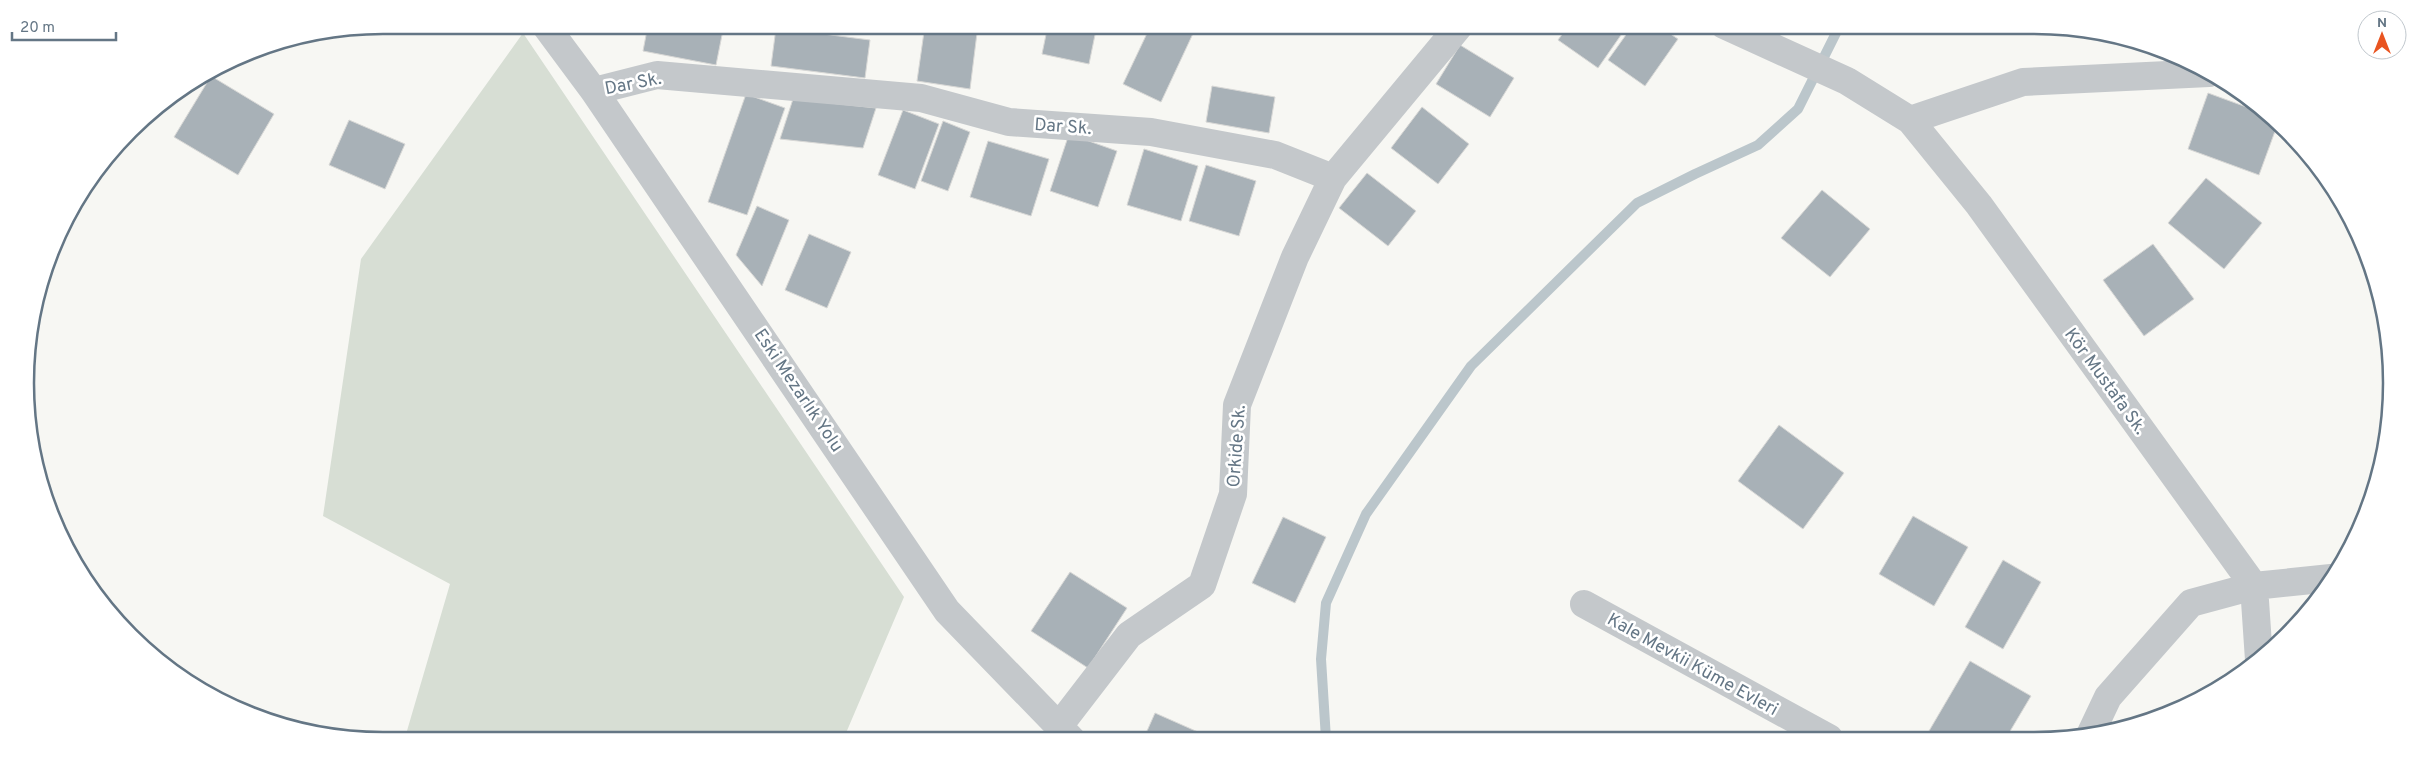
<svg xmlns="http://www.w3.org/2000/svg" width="2417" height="766" font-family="Overpass,sans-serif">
<rect width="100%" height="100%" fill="#f7f7f3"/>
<path fill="#d7ded4" d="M 523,33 L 904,597 L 843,740 L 404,741 L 450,584 L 323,516 L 361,259 Z"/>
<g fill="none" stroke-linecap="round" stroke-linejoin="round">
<path stroke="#bbc6cb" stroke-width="10" d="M 1326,739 L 1321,659 L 1326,603 L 1366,514 L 1471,366 L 1637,203 L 1695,174 L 1758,145 L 1798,109 L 1840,25"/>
</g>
<path fill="#a8b1b7" stroke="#d8d8d6" d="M 648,25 L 724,25 L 716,65 L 643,51 Z
M 925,25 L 978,25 L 970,89 L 917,81 Z
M 1048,25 L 1097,25 L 1089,64 L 1042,54 Z
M 1151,25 L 1197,25 L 1161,102 L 1123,84 Z
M 1569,25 L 1628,25 L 1598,68 L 1558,40 Z
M 1633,25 L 1657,25 L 1678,39 L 1645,86 L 1608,60 Z
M 776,28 L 870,40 L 865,78 L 771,66 Z
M 322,31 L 317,39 L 309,33 L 313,32 Z
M 1460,45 L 1514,78 L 1490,117 L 1436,84 Z
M 211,76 L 274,114 L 238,175 L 174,137 Z
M 1212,86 L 1275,97 L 1269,133 L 1206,122 Z
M 2208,93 L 2271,116 L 2278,123 L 2259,175 L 2188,149 Z
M 746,94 L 785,108 L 747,215 L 708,202 Z
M 793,99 L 876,108 L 863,148 L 780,139 Z
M 1422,107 L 1469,144 L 1438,184 L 1391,148 Z
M 903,110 L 939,124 L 915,189 L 878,175 Z
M 349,120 L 405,144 L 385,189 L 329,165 Z
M 943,121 L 970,132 L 948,191 L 921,181 Z
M 1069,134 L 1117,151 L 1098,207 L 1050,191 Z
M 988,141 L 1049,159 L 1031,216 L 970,197 Z
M 1144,149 L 1198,166 L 1181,221 L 1127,205 Z
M 1206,165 L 1256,181 L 1239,236 L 1189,221 Z
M 1367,173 L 1416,211 L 1388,246 L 1339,208 Z
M 2206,178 L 2262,223 L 2224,269 L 2168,223 Z
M 1822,190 L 1870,229 L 1830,277 L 1781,238 Z
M 757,206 L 789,220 L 762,286 L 736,255 Z
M 809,234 L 851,252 L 827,308 L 785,290 Z
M 2153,244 L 2194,299 L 2144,336 L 2103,280 Z
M 1779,425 L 1844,473 L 1803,529 L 1738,481 Z
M 1913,516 L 1968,547 L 1934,606 L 1879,574 Z
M 1283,517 L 1326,537 L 1295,603 L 1252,583 Z
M 2003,560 L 2041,582 L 2003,649 L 1965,627 Z
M 1070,572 L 1127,608 L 1088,668 L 1031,631 Z
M 1970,661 L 2031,696 L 2006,738 L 1941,738 L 1929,731 Z
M 1155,713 L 1207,736 L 1206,739 L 1143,740 Z"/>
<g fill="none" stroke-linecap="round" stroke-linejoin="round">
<path stroke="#c4c8cb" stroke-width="28" d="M 545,25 L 594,91 L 947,611 L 1072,740
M 1724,25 L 1847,81 L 1910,120 L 1979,205 L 2254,586 L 2259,660
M 594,91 L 657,75 L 921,98 L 1009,122 L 1151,132 L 1275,155 L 1333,178
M 1910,120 L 2023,82 L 2209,73
M 1584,604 L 1829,738
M 1059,726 L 1129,635 L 1202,585 L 1233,494 L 1237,405 L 1295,257 L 1333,178 L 1460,25
M 2090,735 L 2108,697 L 2191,603 L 2254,586 L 2331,578"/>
</g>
<g text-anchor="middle" stroke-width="5" stroke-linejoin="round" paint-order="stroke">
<g font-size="18" fill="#647685" stroke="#fff">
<text transform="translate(633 83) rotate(-11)" y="6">Dar Sk.</text>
<text transform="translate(1063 126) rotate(4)" y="6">Dar Sk.</text>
<text transform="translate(2106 381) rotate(54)" y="6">Kör Mustafa Sk.</text>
<text transform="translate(799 390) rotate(56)" y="6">Eski Mezarlık Yolu</text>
<text transform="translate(1236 446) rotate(-86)" y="6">Orkide Sk.</text>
<text transform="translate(1693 664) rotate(29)" y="6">Kale Mevkii Küme Evleri</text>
</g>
</g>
<path d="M0 0H2417V766H0ZM383 34H2034A349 349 0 0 1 2383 383V383A349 349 0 0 1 2034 732H383A349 349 0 0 1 34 383V383A349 349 0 0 1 383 34Z" fill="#fff" fill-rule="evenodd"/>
<path fill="none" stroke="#647685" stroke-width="2.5" d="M383 34H2034A349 349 0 0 1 2383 383V383A349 349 0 0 1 2034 732H383A349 349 0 0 1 34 383V383A349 349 0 0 1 383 34Z"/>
<g transform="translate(2382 35)"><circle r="24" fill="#ffffff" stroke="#c1c8ce"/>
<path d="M0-4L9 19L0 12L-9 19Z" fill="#e95420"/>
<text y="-8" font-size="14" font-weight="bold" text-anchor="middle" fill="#647685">N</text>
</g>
<path d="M12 32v8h104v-8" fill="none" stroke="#647685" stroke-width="2.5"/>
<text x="20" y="32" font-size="15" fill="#647685" stroke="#ffffff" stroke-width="4" paint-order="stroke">20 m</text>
</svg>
